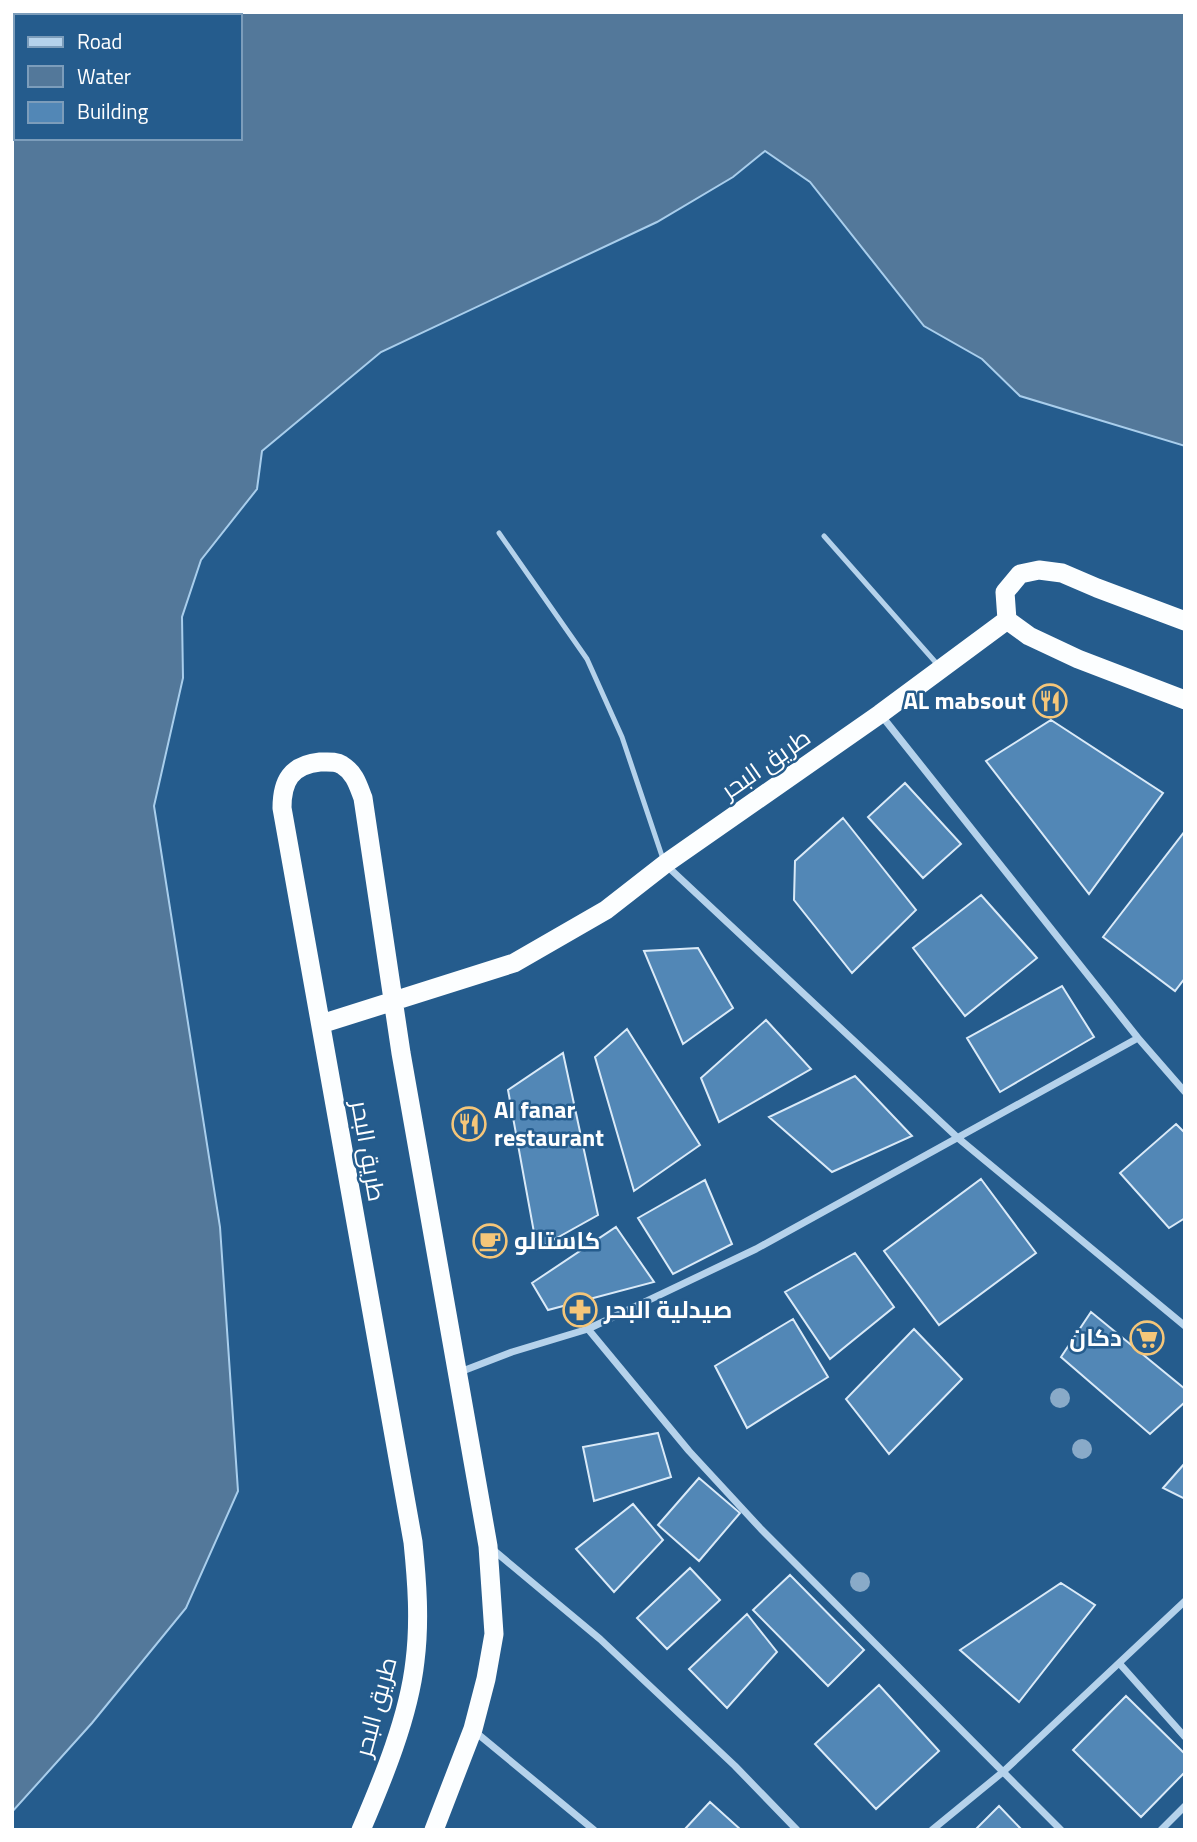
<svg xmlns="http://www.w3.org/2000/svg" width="1197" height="1842" font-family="'Titillium Web',Cairo,sans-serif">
<rect width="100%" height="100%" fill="#255c8d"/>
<path fill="#53789a" stroke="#a9ceec" stroke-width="2" fill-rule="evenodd" d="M 12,12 L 1185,12 L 1185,446 L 1020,396 L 982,359 L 924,326 L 810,182 L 765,151 L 733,177 L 657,222 L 381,352 L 262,451 L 257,489 L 201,560 L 182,617 L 183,678 L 154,806 L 220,1227 L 238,1491 L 186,1608 L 92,1723 L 12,1812 ZM 16,16 L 240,16 L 240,138 L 16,138 Z"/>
<path fill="#5287b6" stroke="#daeaf8" stroke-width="2" d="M 1051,720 L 1163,793 L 1089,894 L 986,761 Z
M 905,783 L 961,844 L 923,878 L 868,817 Z
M 843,818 L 916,910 L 852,973 L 794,900 L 795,861 Z
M 1185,831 L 1185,978 L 1175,991 L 1103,937 Z
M 981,895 L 1037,958 L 965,1016 L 913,948 Z
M 698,948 L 733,1008 L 683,1044 L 644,951 Z
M 1062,986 L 1094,1037 L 1000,1092 L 967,1038 Z
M 766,1020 L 811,1069 L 719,1122 L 701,1078 Z
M 627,1029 L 700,1145 L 634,1191 L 595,1057 Z
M 563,1053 L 598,1215 L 537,1249 L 508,1090 Z
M 855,1076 L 912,1136 L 832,1172 L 769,1117 Z
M 1176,1124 L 1185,1133 L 1185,1218 L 1169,1228 L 1120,1173 Z
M 981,1179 L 1036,1253 L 939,1325 L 884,1251 Z
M 705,1180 L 732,1244 L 673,1274 L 638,1218 Z
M 616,1227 L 654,1282 L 548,1310 L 532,1283 Z
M 855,1253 L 894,1307 L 830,1359 L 785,1292 Z
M 1091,1312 L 1185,1389 L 1185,1402 L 1150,1434 L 1061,1357 Z
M 793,1319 L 828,1377 L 747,1428 L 715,1366 Z
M 914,1329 L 962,1379 L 889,1454 L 846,1399 Z
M 658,1433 L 671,1477 L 594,1501 L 583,1447 Z
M 1185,1463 L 1185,1499 L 1163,1488 Z
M 699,1478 L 740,1513 L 699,1561 L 658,1525 Z
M 633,1504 L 663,1540 L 614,1592 L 576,1549 Z
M 690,1568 L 720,1600 L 667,1649 L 637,1618 Z
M 790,1575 L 864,1650 L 828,1686 L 753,1610 Z
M 1061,1583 L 1095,1605 L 1019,1702 L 960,1650 Z
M 747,1614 L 777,1652 L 727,1708 L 689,1669 Z
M 879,1685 L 939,1751 L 876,1809 L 815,1744 Z
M 1126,1696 L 1185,1754 L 1185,1772 L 1141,1817 L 1073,1750 Z
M 710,1802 L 741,1830 L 684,1830 Z
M 999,1806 L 1022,1830 L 975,1830 Z"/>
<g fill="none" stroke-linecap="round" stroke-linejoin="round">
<path stroke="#b5d2eb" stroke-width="5" d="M 499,533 L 587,659 L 622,737 L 663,859
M 824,536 L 938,665"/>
<path stroke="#b5d2eb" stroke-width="7" d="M 881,715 L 1138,1038 L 1185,1092
M 667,866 L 958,1138 L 1185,1326
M 588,1329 L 689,1451 L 761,1529 L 1061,1830
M 460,1372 L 512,1352 L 588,1329 L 756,1249 L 1138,1038
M 491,1548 L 600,1639 L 735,1766 L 797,1830
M 1119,1663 L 1185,1737
M 473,1730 L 594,1830
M 932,1830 L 1004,1771 L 1185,1601
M 1161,1830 L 1185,1806"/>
<path stroke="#fcfeff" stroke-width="19" d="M 1007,620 L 1005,592 L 1020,574 L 1039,570 L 1062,573 L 1097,588 L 1185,621
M 1007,620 L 1029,636 L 1078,659 L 1185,700
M 321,1024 L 514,963 L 606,910 L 665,864 L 880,714 L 1007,620
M 361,1830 C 383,1779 409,1716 415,1661 C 420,1621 417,1581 413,1542 L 282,808 C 282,781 291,765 320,762 C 328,762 336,761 342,765 C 355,773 358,785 363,798 L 401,1053 L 488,1546 L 494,1634 L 486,1679 L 473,1729 L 434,1830"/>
</g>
<g fill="#89aac8">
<circle cx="1060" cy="1398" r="10"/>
<circle cx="1082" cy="1449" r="10"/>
<circle cx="860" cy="1582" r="10"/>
</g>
<defs>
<symbol id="restaurant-ring" viewBox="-11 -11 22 22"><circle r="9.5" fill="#255c8d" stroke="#f5c679" stroke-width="1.5"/><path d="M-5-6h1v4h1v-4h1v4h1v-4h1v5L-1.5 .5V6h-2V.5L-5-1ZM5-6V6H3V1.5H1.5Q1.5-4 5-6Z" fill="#f5c679"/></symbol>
<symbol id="cafe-ring" viewBox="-11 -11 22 22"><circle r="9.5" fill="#255c8d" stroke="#f5c679" stroke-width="1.5"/><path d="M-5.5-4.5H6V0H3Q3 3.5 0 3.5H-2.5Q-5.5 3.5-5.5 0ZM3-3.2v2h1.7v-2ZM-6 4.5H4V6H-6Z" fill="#f5c679"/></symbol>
<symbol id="pharmacy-ring" viewBox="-11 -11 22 22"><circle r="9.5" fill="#255c8d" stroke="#f5c679" stroke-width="1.5"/><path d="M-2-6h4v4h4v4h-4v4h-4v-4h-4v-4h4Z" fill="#f5c679"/></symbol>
<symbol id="supermarket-ring" viewBox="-11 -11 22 22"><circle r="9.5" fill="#255c8d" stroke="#f5c679" stroke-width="1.5"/><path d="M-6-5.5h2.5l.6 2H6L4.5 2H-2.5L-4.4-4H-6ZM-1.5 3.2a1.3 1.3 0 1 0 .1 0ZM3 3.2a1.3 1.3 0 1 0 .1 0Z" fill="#f5c679"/></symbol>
</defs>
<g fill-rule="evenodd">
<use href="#restaurant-ring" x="1031" y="682" width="38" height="38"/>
<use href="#restaurant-ring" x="450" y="1105" width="38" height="38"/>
<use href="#cafe-ring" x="471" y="1222" width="38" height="38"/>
<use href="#pharmacy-ring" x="561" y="1291" width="38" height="38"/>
<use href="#supermarket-ring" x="1128" y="1319" width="38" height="38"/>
</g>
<g text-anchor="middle" stroke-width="5" stroke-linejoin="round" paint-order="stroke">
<g font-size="24" font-weight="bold" fill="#fff" stroke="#255c8d" text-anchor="start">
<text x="1026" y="709" text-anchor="end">AL mabsout</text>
<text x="494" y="1118">Al fanar<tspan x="494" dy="28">restaurant</tspan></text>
<text x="514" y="1249">كاستالو</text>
<text x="604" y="1318">صيدلية البحر</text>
<text x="1122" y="1346" text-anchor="end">دكان</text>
</g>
<g font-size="24" fill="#fff" stroke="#255c8d">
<text transform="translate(766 764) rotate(-35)" y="8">طريق البحر</text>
<text transform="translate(368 1151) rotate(80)" y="8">طريق البحر</text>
<text transform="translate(376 1707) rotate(-75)" y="8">طريق البحر</text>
</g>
</g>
<rect width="1197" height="1842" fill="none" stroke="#ffffff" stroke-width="28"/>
<rect x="14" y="14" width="228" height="126" fill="#255c8d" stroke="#7c9dbb" stroke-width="2"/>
<rect x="28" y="37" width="35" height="10" fill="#b5d2eb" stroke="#7c9dbb" stroke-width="2"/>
<text x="77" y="49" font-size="21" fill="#ffffff">Road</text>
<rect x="28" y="66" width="35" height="21" fill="#53789a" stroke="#7c9dbb" stroke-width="2"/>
<text x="77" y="84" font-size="21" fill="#ffffff">Water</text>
<rect x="28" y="102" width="35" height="21" fill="#5287b6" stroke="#7c9dbb" stroke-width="2"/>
<text x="77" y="119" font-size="21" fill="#ffffff">Building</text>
</svg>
